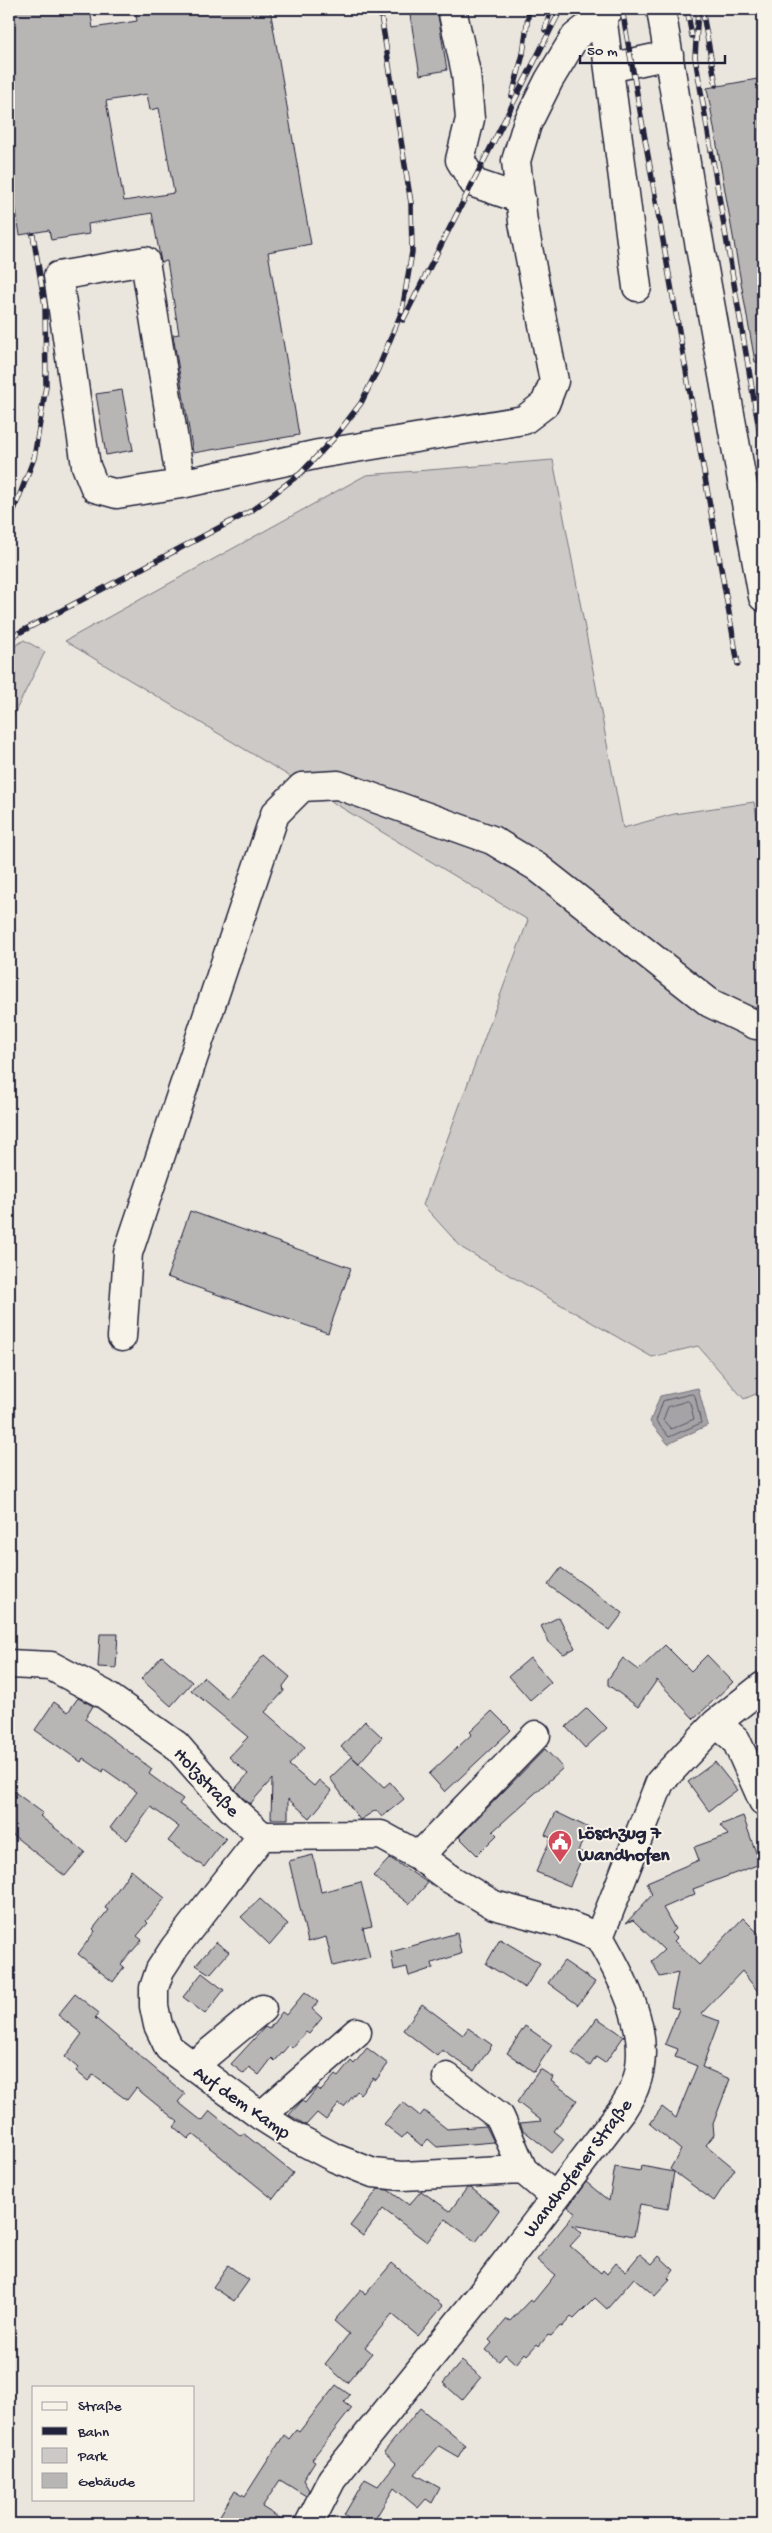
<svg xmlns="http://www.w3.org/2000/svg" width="772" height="2533" font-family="'Gochi Hand',sans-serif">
<rect width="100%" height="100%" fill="#eae6de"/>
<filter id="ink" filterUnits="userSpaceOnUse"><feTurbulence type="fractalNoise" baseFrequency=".02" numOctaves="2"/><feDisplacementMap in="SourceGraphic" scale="10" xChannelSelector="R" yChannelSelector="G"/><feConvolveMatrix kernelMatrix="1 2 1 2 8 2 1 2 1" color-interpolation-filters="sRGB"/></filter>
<g filter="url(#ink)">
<path fill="#cdc9c6" stroke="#787680" d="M 553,460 L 623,828 L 674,814 L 754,802 L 763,853 L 763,1391 L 744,1399 L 698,1346 L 652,1357 L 462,1248 L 423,1205 L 528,920 L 65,641 L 366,475 Z
M 24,640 L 45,652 L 9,724 L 9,650 Z"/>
<path fill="#a6a3a6" stroke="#716f7b" d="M 698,1388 L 708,1425 L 668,1444 L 650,1422 L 660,1396 Z"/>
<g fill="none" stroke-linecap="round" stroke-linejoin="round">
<path stroke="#575666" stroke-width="1" d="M 692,1394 L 695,1396 L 701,1423 L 669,1437 L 656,1421 L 663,1401 Z
M 688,1401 L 690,1403 L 694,1419 L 671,1429 L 663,1420 L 668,1407 Z"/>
</g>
<path fill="#b8b6b5" stroke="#22223b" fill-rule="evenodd" d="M 9,9 L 90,9 L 93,28 L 137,21 L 135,9 L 270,9 L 311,244 L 268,252 L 299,435 L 193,453 L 173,335 L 179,334 L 167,261 L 161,262 L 152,213 L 88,224 L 89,234 L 51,240 L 49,230 L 20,235 L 9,167 ZM 147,94 L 150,110 L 159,108 L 174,193 L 124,201 L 106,101 Z
M 409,9 L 437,9 L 447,70 L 420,75 Z
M 763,78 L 763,361 L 755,362 L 707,88 Z
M 122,390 L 133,450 L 106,455 L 96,394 Z
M 190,1211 L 351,1268 L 328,1333 L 167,1277 Z
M 561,1568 L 623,1613 L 610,1630 L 548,1585 Z
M 559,1617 L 575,1648 L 564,1654 L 550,1644 L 541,1626 Z
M 100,1634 L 118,1634 L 116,1668 L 98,1667 Z
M 665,1645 L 691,1671 L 707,1655 L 733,1682 L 694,1719 L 657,1680 L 638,1707 L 608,1685 L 608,1679 L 623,1658 L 639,1670 Z
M 264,1655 L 290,1677 L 283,1686 L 284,1691 L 265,1712 L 305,1747 L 289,1765 L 314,1786 L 319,1780 L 332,1791 L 310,1818 L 288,1799 L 288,1819 L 271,1819 L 272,1779 L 250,1804 L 242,1797 L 235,1789 L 248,1774 L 229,1757 L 248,1737 L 191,1690 L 203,1677 L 227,1698 Z
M 162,1656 L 192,1682 L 171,1706 L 141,1679 Z
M 530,1658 L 551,1682 L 530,1700 L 509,1676 Z
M 78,1698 L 93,1706 L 85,1719 L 152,1769 L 149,1774 L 183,1799 L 179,1804 L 226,1838 L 204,1867 L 168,1841 L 179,1827 L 151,1807 L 127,1840 L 110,1828 L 137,1792 L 104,1769 L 103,1772 L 83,1758 L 81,1762 L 35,1730 L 54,1702 L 68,1712 Z
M 587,1708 L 607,1728 L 585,1748 L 566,1727 Z
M 492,1711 L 511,1730 L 445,1792 L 429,1774 L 472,1734 L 470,1732 Z
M 365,1721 L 382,1737 L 359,1763 L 341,1747 Z
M 545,1749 L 563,1768 L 493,1831 L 497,1835 L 477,1855 L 459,1837 Z
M 352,1757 L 384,1787 L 390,1782 L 404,1799 L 382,1817 L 376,1810 L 360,1820 L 330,1778 Z
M 715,1762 L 737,1790 L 709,1811 L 688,1782 Z
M 9,1788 L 43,1813 L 40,1816 L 85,1852 L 65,1876 L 9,1832 Z
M 556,1812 L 589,1828 L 578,1851 L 584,1853 L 570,1886 L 536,1872 L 551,1838 L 545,1835 Z
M 743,1816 L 760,1864 L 693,1889 L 695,1894 L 663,1908 L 675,1929 L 671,1933 L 677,1938 L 674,1941 L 699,1965 L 743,1918 L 763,1938 L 763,1998 L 742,1971 L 701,2014 L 719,2021 L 702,2067 L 730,2079 L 713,2124 L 714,2135 L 706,2145 L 735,2169 L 714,2201 L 670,2169 L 681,2150 L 650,2124 L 662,2107 L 676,2118 L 697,2066 L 675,2057 L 678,2049 L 665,2044 L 679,2009 L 671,2007 L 678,1973 L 660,1977 L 652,1961 L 664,1950 L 633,1920 L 626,1923 L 652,1895 L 647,1882 L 699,1860 L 694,1847 L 728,1835 L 720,1825 Z
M 313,1855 L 321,1892 L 361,1882 L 372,1926 L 363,1928 L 370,1957 L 333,1966 L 326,1937 L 308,1942 L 289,1861 Z
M 390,1858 L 428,1883 L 409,1904 L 373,1876 Z
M 131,1870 L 165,1898 L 146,1921 L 148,1923 L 137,1936 L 142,1940 L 121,1964 L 124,1967 L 113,1982 L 78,1954 L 95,1931 L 93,1929 L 108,1910 L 105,1908 Z
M 260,1899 L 288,1924 L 270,1945 L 241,1917 Z
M 457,1933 L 461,1954 L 432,1963 L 433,1968 L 409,1976 L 407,1967 L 394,1970 L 391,1952 Z
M 500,1939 L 540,1963 L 525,1988 L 486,1964 Z
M 216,1942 L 229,1952 L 210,1974 L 196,1965 Z
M 564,1961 L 595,1982 L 578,2005 L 548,1983 Z
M 202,1973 L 224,1990 L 205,2014 L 183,1997 Z
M 305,1992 L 318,2002 L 312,2009 L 322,2018 L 309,2034 L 306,2032 L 292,2048 L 289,2045 L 275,2061 L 272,2058 L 259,2075 L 249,2067 L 244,2074 L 231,2064 L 265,2027 L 269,2029 L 282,2012 L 286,2015 Z
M 75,1994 L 99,2013 L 95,2018 L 185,2094 L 178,2102 L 202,2121 L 210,2111 L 241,2136 L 243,2133 L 293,2173 L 273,2199 L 193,2134 L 188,2139 L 174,2127 L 178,2122 L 136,2088 L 127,2100 L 93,2075 L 88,2081 L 76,2071 L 78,2068 L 65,2057 L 82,2034 L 58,2015 Z
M 422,2004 L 463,2035 L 468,2028 L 492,2045 L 474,2071 L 442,2050 L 437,2056 L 403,2030 Z
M 597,2018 L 624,2036 L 605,2063 L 596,2057 L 590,2066 L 572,2053 Z
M 525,2026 L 552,2045 L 534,2072 L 507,2053 Z
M 367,2048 L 388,2064 L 376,2080 L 373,2078 L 360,2094 L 357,2091 L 344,2107 L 339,2104 L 326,2120 L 317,2113 L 306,2125 L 289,2115 L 302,2101 L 305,2103 L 317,2088 L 321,2091 L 335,2075 L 338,2077 L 351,2061 L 354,2064 Z
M 540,2069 L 553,2077 L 551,2081 L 577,2100 L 554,2131 L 564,2139 L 552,2153 L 523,2130 L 520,2123 L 542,2121 L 517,2102 Z
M 403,2102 L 420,2116 L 424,2111 L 447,2129 L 486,2126 L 494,2142 L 437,2147 L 428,2139 L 422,2146 L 406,2133 L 402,2138 L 384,2124 Z
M 641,2166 L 674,2172 L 668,2209 L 640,2204 L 634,2236 L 572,2225 L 582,2233 L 570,2246 L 601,2273 L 603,2270 L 607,2274 L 616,2263 L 626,2271 L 640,2254 L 652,2264 L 659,2256 L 674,2270 L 668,2278 L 670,2280 L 655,2296 L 634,2278 L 607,2309 L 595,2298 L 574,2319 L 571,2317 L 562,2327 L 560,2326 L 551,2336 L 548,2335 L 539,2346 L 537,2344 L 527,2355 L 525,2353 L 516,2364 L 505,2354 L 499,2361 L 486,2350 L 492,2343 L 489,2340 L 507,2319 L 510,2321 L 530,2300 L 533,2302 L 555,2275 L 537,2260 L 576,2212 L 568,2207 L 586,2182 L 609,2201 L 615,2167 L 640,2171 Z
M 467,2188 L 471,2188 L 499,2210 L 476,2242 L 445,2219 L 427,2242 L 383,2209 L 363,2236 L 350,2226 L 378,2189 L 388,2190 L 409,2205 L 421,2191 L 450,2211 Z
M 392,2263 L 443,2306 L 418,2336 L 392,2314 L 365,2347 L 372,2353 L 347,2383 L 325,2364 L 349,2334 L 334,2321 L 361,2289 L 365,2295 Z
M 228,2265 L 249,2280 L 234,2301 L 213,2287 Z
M 462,2361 L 481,2377 L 462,2400 L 443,2383 Z
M 336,2385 L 350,2395 L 344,2402 L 352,2408 L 312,2459 L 315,2461 L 303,2480 L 309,2490 L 306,2496 L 280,2480 L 262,2507 L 289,2524 L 215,2524 L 235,2490 L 245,2496 L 284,2435 L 289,2439 L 296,2430 L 299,2432 Z
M 420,2408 L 465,2445 L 458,2457 L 439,2446 L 415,2474 L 440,2488 L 432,2503 L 426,2499 L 418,2508 L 394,2488 L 372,2524 L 344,2524 L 348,2518 L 344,2515 L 348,2508 L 365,2479 L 378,2486 L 396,2463 L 384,2452 Z"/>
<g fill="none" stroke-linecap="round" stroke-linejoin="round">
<defs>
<path id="minor" d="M 452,9 L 466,73 L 470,119 L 460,160 L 474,183 L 521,199
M 661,9 L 696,225 L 763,597
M 602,15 L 637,287
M 609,68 L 669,55
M 181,484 L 145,261 L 58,276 L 86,466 L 95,488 L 117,494 L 181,484 L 319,454 L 524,420 L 545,404 L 554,381 L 523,222 L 516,161 L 527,124 L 549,80 L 575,37 L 610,9
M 122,1337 L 128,1253 L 275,814 L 302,787 L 338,785 L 492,840 L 537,867 L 710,1003 L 756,1025 L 763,1026
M 9,1664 L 51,1666 L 104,1694 L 176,1745 L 231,1808 L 262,1836 L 381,1835 L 419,1856 L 450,1879 L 494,1905 L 565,1924 L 599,1937
M 716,1723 L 736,1740 L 763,1801
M 262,1836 L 175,1947 L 160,1970 L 154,1988 L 154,2006 L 158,2025 L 169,2048 L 261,2116 L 291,2135 L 335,2158 L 373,2173 L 402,2176 L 523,2170 L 555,2197
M 419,1856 L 536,1735
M 193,2066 L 262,2009
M 447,2077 L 500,2117 L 523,2170
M 261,2116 L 357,2032
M 309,2524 L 332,2479 L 480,2296 L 622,2110 C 626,2103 632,2095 635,2086 C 654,2036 624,1980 599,1937 L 660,1782 L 716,1723 L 763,1686"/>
</defs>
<use href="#minor" stroke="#22223b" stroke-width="31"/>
<use href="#minor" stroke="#f7f3e8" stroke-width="28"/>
<defs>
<path id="rail" d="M 622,9 L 738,664
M 687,9 L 692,36
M 698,9 L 695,57 L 763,452
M 702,9 L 716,85
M 545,30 L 551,9
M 512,96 L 523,54 L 529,9
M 403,320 L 561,9
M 9,523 L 34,458 L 46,386 L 45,305 L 33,235
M 9,638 L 251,511 L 301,473 L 335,437 L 361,403 L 378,369 L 402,311 L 412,252 L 411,203 L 380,9"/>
</defs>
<use href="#rail" stroke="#22223b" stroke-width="5.5"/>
<use href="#rail" stroke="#f7f3e8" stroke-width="4" stroke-dasharray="11" stroke-linecap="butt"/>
</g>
</g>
<defs>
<symbol id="civic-pin" viewBox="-11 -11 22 30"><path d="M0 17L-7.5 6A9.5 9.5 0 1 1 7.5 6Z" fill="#d1495b" stroke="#f7f3e8"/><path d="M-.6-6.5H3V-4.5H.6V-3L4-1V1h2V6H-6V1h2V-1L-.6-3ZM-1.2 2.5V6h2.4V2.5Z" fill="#fff"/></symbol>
</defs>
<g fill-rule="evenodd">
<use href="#civic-pin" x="546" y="1828" width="28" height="38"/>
</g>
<g text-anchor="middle" stroke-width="4" stroke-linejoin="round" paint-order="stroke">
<g font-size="19" fill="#22223b" stroke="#f7f3e8">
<text transform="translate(208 1781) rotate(47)" y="7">Holzstraße</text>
<text transform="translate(243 2101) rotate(35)" y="7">Auf dem Kamp</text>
<text transform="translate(576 2167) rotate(-53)" y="7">Wandhofener Straße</text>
</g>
<g font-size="19" font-weight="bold" fill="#22223b" stroke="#f7f3e8" text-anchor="start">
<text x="578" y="1838">Löschzug 7<tspan x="578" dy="22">Wandhofen</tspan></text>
</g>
</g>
<rect width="772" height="2533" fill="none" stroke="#f7f3e8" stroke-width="30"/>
<rect x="15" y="15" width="742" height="2503" fill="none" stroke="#22223b" stroke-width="2" filter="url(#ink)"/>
<rect x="32" y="2386" width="162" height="115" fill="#f7f3e8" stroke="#a29fa3"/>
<rect x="42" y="2402" width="25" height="8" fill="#f7f3e8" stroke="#a29fa3"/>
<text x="78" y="2410" font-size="15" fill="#22223b">Straße</text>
<rect x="42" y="2427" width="25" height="8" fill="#22223b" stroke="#a29fa3"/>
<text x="78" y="2436" font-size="15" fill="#22223b">Bahn</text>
<rect x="42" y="2448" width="25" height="15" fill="#cdc9c6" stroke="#a29fa3"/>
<text x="78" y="2460" font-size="15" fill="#22223b">Park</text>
<rect x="42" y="2473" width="25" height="15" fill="#b8b6b5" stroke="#a29fa3"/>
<text x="78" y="2486" font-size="15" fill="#22223b">Gebäude</text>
<path d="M580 55v8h145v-8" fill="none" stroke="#22223b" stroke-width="2.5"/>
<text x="587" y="55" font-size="15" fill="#22223b" stroke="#f7f3e8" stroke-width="4" paint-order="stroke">50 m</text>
</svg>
